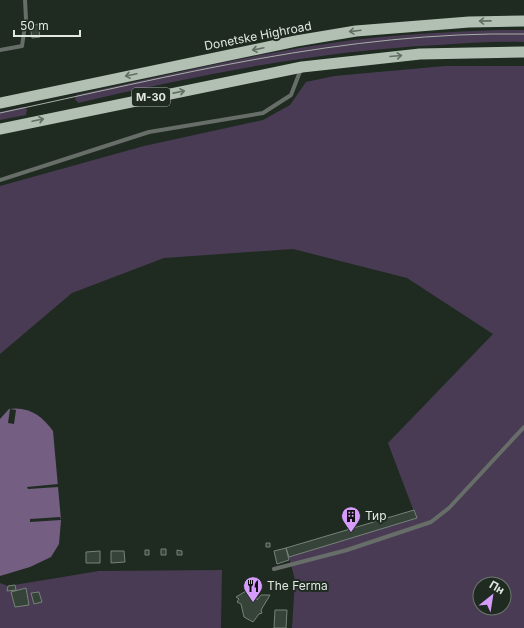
<svg xmlns="http://www.w3.org/2000/svg" width="524" height="628" font-family="Inter,sans-serif">
<rect width="100%" height="100%" fill="#1f2b21"/>
<path fill="#493b53" fill-rule="evenodd" d="M 499,30 L 524,30 L 524,42 C 496,41 467,43 439,45 C 317,51 197,75 78,103 L 75,99 L 76,95 C 168,75 260,52 353,40 C 401,34 450,32 499,30 Z
M 445,66 L 524,66 L 524,628 L 292,628 L 295,580 L 289,557 L 416,517 L 388,443 L 493,334 L 407,278 L 293,249 L 164,258 L 72,293 L 0,354 L 0,186 L 144,146 L 263,120 L 290,105 L 306,82 L 334,76 ZM 480,584 L 504,584 L 504,608 L 480,608 Z
M 23,107 L 27,109 L 26,115 L 0,120 L 0,112 Z
M 222,570 L 221,628 L 0,628 L 0,583 L 8,586 L 99,571 Z"/>
<path fill="#745e82" d="M 9,409 C 29,406 42,416 53,431 L 61,520 L 59,544 L 51,557 L 30,567 L 0,576 L 0,419 Z"/>
<path fill="#1f2b21" d="M 10,409 L 16,410 L 14,424 L 8,423 Z
M 58,484 L 58,487 L 28,489 L 27,487 Z
M 60,517 L 61,520 L 30,522 L 30,519 Z"/>
<path fill="#364339" stroke="#758378" d="M 38,24 L 40,37 L 32,38 L 30,26 Z
M 414,510 L 417,518 L 289,557 L 286,548 Z
M 266,543 L 270,543 L 270,547 L 266,547 Z
M 286,548 L 289,560 L 277,564 L 274,551 Z
M 161,549 L 166,549 L 166,555 L 161,555 Z
M 145,550 L 149,550 L 149,555 L 145,555 Z
M 177,550 L 182,551 L 182,555 L 177,555 Z
M 100,551 L 100,563 L 86,563 L 86,552 Z
M 111,551 L 124,551 L 125,562 L 111,563 Z
M 15,585 L 16,590 L 7,591 L 8,586 Z
M 256,585 L 257,600 L 261,595 L 270,595 L 261,610 L 262,613 L 259,614 L 253,622 L 244,617 L 241,604 L 237,602 L 239,599 L 236,597 Z
M 26,588 L 29,605 L 15,607 L 11,592 Z
M 39,592 L 42,602 L 34,604 L 31,593 Z
M 275,610 L 287,610 L 286,628 L 274,628 Z"/>
<g fill="none" stroke-linecap="round" stroke-linejoin="round">
<path stroke="#676d68" stroke-width="4" d="M 0,50 L 22,46 L 26,19 L 25,0
M 0,180 L 149,132 L 263,113 L 291,95 L 301,69
M 274,569 L 347,550 L 431,522 L 449,508 L 524,427"/>
<path stroke="#b2c0b4" stroke-width="11" d="M 0,103 L 296,41 L 356,31 L 469,22 L 524,21
M 0,129 L 302,67 L 420,54 L 524,52"/>
<path stroke="#a6aea7" stroke-width="1" d="M 0,113 C 173,76 346,31 524,34"/>
</g>
<defs><path id="oneway-shaft" d="M-6 0H5M1.5-3L5.5 0L1.5 3" fill="none" stroke-width="1.6" stroke-linecap="round" stroke-linejoin="round"/></defs>
<g stroke="#616e63">
<use href="#oneway-shaft" transform="translate(485 21) rotate(179)"/>
<use href="#oneway-shaft" transform="translate(355 31) rotate(173)"/>
<use href="#oneway-shaft" transform="translate(258 49) rotate(168)"/>
<use href="#oneway-shaft" transform="translate(396 56) rotate(-5)"/>
<use href="#oneway-shaft" transform="translate(131 75) rotate(168)"/>
<use href="#oneway-shaft" transform="translate(179 92) rotate(-11)"/>
<use href="#oneway-shaft" transform="translate(38 120) rotate(-12)"/>
</g>
<defs>
<symbol id="building-pin" viewBox="-11 -11 22 30"><path d="M0 17L-7.5 6A9.5 9.5 0 1 1 7.5 6Z" fill="#d59cfb" stroke="#1f2b21"/><path d="M-4-6H4V6H1V3H-1V6H-4ZM-2.5-4.3h1.7v1.8h-1.7ZM.8-4.3h1.7v1.8H.8ZM-2.5-1h1.7V.8h-1.7ZM.8-1h1.7V.8H.8Z" fill="#111"/></symbol>
<symbol id="restaurant-pin" viewBox="-11 -11 22 30"><path d="M0 17L-7.5 6A9.5 9.5 0 1 1 7.5 6Z" fill="#d59cfb" stroke="#1f2b21"/><path d="M-5-6h1v4h1v-4h1v4h1v-4h1v5L-1.5 .5V6h-2V.5L-5-1ZM5-6V6H3V1.5H1.5Q1.5-4 5-6Z" fill="#111"/></symbol>
</defs>
<g fill-rule="evenodd">
<use href="#building-pin" x="340" y="505" width="22" height="30"/>
<use href="#restaurant-pin" x="242" y="575" width="22" height="30"/>
</g>
<g text-anchor="middle" stroke-width="4" stroke-linejoin="round" paint-order="stroke">
<rect fill="#1f2b21" stroke="#a7afa8" stroke-width="1" x="132" y="88" width="38" height="18" rx="3"/>
<g font-size="11" font-weight="bold" fill="#e1e8e2">
<text x="151" y="101">М-30</text>
</g>
<g font-size="12" fill="#e1e8e2" stroke="#1f2b21">
<text transform="translate(258 36) rotate(-11)" y="4">Donetske Highroad</text>
</g>
<g font-size="12" fill="#e1e8e2" stroke="#1f2b21" text-anchor="start">
<text x="365" y="520">Тир</text>
<text x="267" y="590">The Ferma</text>
</g>
</g>
<g transform="translate(492 596) rotate(30)"><circle r="19" fill="#1f2b21" stroke="#6d776e"/>
<path d="M0-3L7 15L0 10L-7 15Z" fill="#d59cfb"/>
<text y="-6" font-size="11" font-weight="bold" text-anchor="middle" fill="#e1e8e2">Пн</text>
</g>
<path d="M14 30v6h66v-6" fill="none" stroke="#e1e8e2" stroke-width="2"/>
<text x="20" y="30" font-size="12" fill="#e1e8e2" stroke="#1f2b21" stroke-width="3" paint-order="stroke">50 m</text>
</svg>
